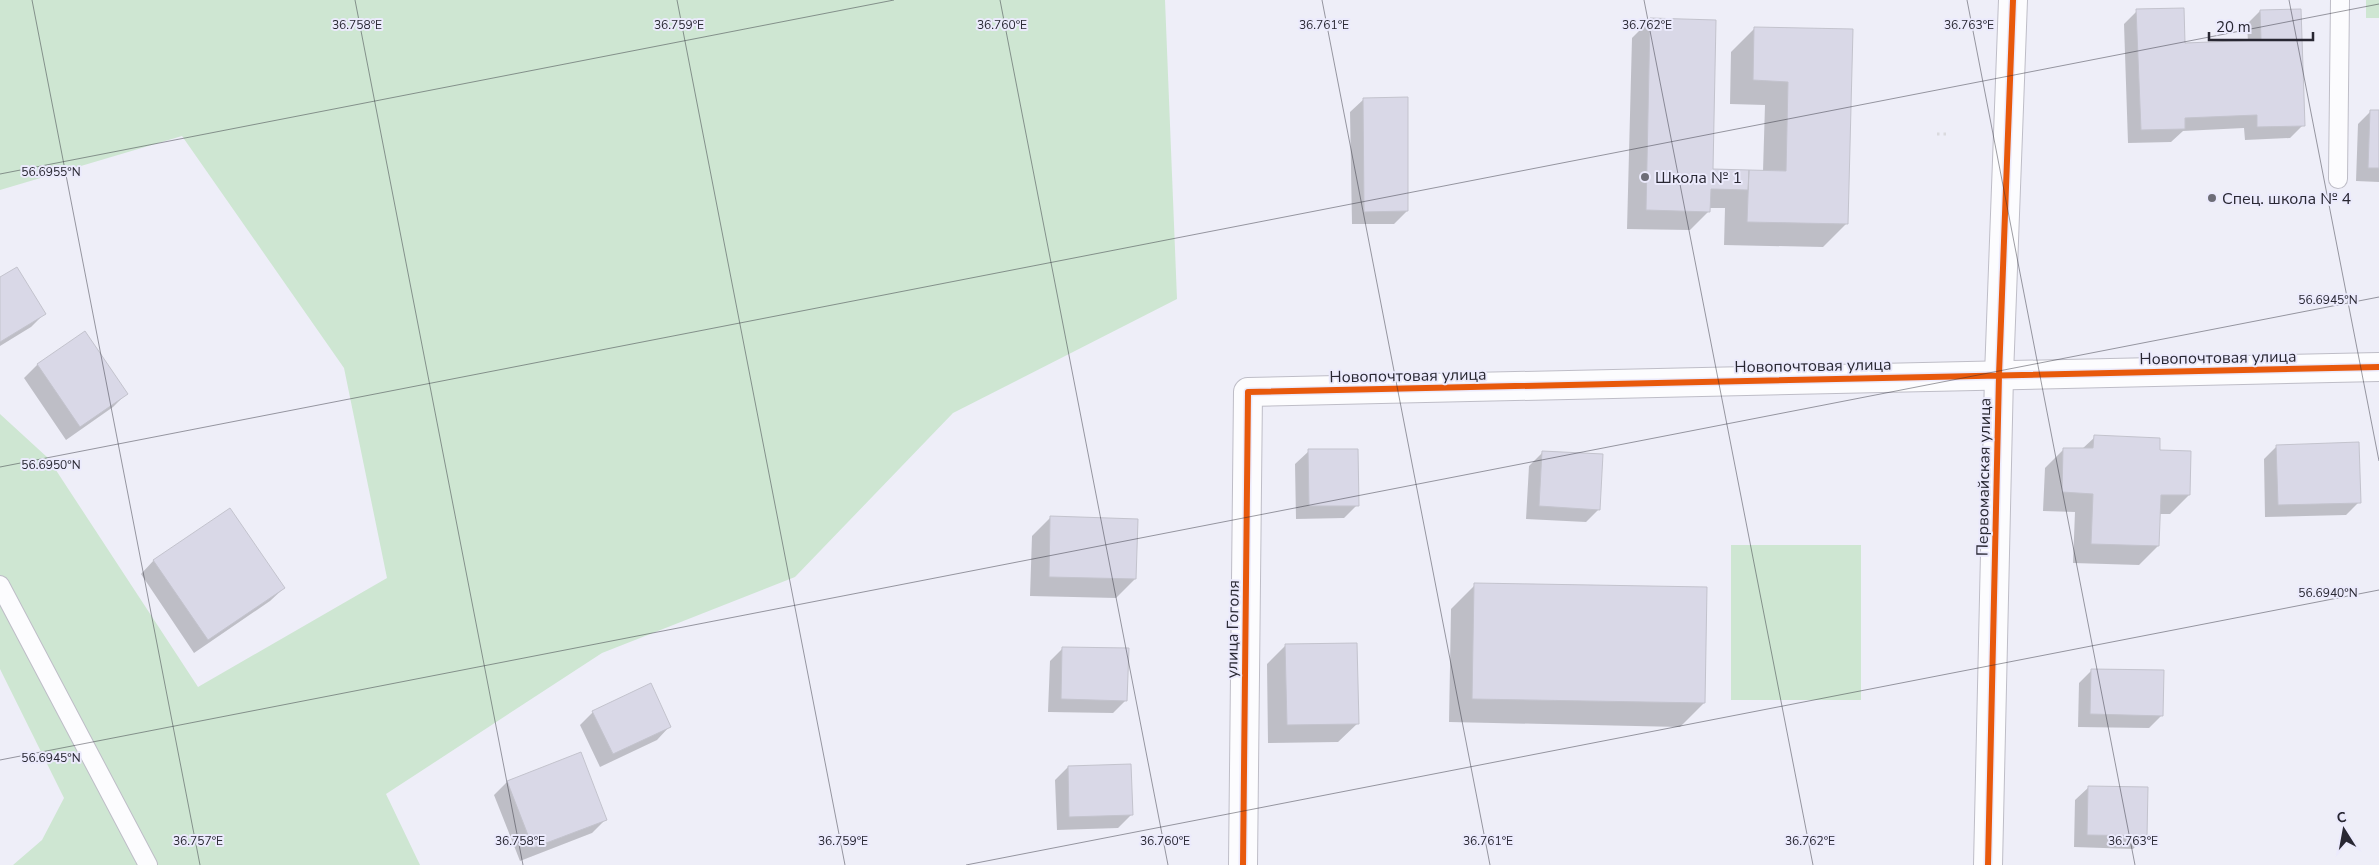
<svg xmlns="http://www.w3.org/2000/svg" width="2379" height="865" font-family="'Nunito Sans',sans-serif">
<rect width="100%" height="100%" fill="#eeeef8"/>
<path fill="#cee6d2" d="M 0,0 L 1165,0 L 1177,299 L 953,413 L 795,577 L 602,653 L 386,794 L 420,865 L 13,865 L 42,840 L 64,798 L 0,669 L 0,414 L 48,458 L 198,687 L 387,578 L 344,368 L 182,136 L 0,190 Z
M 2366,0 L 2379,0 L 2379,18 L 2366,18 Z
M 1731,545 L 1861,545 L 1861,700 L 1731,700 Z"/>
<path fill="#0003" d="M 2137,11 L 2184,44 L 2248,42 L 2247,24 L 2260,11 L 2303,125 L 2290,138 L 2245,140 L 2244,128 L 2183,131 L 2171,142 L 2128,143 L 2124,24 Z
M 1651,19 L 1711,170 L 1763,171 L 1765,105 L 1730,104 L 1731,52 L 1755,28 L 1851,30 L 1847,223 L 1823,247 L 1724,245 L 1725,208 L 1709,208 L 1709,211 L 1690,230 L 1627,229 L 1632,38 Z
M 1364,99 L 1407,211 L 1394,224 L 1352,224 L 1350,112 Z
M 2371,111 L 2379,111 L 2379,182 L 2356,181 L 2358,124 Z
M 0,279 L 44,314 L 31,327 L 0,346 Z
M 84,333 L 126,394 L 113,407 L 66,440 L 24,378 L 37,365 Z
M 2095,437 L 2158,451 L 2189,495 L 2170,514 L 2159,514 L 2158,546 L 2139,565 L 2073,563 L 2075,512 L 2043,511 L 2045,468 L 2064,449 L 2082,449 Z
M 2277,446 L 2359,502 L 2346,515 L 2265,517 L 2264,459 Z
M 1309,451 L 1357,505 L 1344,518 L 1296,519 L 1295,464 Z
M 1542,453 L 1599,509 L 1586,522 L 1526,519 L 1529,466 Z
M 1051,517 L 1135,579 L 1116,598 L 1030,596 L 1032,536 Z
M 154,560 L 284,588 L 270,601 L 194,653 L 141,574 Z
M 1475,585 L 1704,703 L 1680,727 L 1449,722 L 1451,609 Z
M 1286,645 L 1358,723 L 1338,742 L 1268,743 L 1267,664 Z
M 1063,648 L 1126,700 L 1113,713 L 1048,712 L 1050,661 Z
M 2092,670 L 2162,715 L 2149,728 L 2078,727 L 2079,683 Z
M 593,712 L 670,726 L 657,740 L 600,767 L 580,725 Z
M 1068,767 L 1131,815 L 1118,828 L 1057,830 L 1055,780 Z
M 507,782 L 605,820 L 592,833 L 520,861 L 494,795 Z
M 2089,787 L 2146,835 L 2133,849 L 2074,847 L 2075,800 Z"/>
<path fill="#d9d8e7" stroke="#c3c3cd" d="M 2184,8 L 2185,43 L 2261,40 L 2260,10 L 2301,9 L 2305,126 L 2257,127 L 2257,115 L 2185,118 L 2185,129 L 2141,130 L 2136,9 Z
M 1650,18 L 1716,20 L 1713,169 L 1749,170 L 1748,190 L 1711,189 L 1710,212 L 1646,210 Z
M 1754,27 L 1853,29 L 1848,224 L 1747,222 L 1749,170 L 1786,171 L 1788,82 L 1753,80 Z
M 1408,97 L 1408,211 L 1364,212 L 1363,98 Z
M 2370,110 L 2379,110 L 2379,168 L 2368,168 Z
M 17,267 L 46,314 L 0,342 L 0,277 Z
M 85,331 L 128,394 L 80,427 L 37,364 Z
M 2094,435 L 2160,438 L 2160,450 L 2191,451 L 2190,495 L 2161,495 L 2159,546 L 2091,544 L 2093,494 L 2062,492 L 2063,448 L 2093,448 Z
M 2359,442 L 2361,503 L 2278,505 L 2276,445 Z
M 1308,449 L 1358,449 L 1359,506 L 1309,506 Z
M 1542,451 L 1603,454 L 1600,510 L 1539,506 Z
M 230,508 L 285,588 L 208,640 L 153,560 Z
M 1050,516 L 1138,519 L 1136,579 L 1049,577 Z
M 1474,583 L 1707,587 L 1705,703 L 1472,699 Z
M 1357,643 L 1359,724 L 1287,725 L 1285,644 Z
M 1062,647 L 1129,648 L 1127,701 L 1061,699 Z
M 2091,669 L 2164,670 L 2163,716 L 2090,714 Z
M 651,683 L 671,727 L 613,754 L 592,711 Z
M 581,752 L 607,820 L 533,848 L 507,781 Z
M 1131,764 L 1133,815 L 1069,817 L 1068,766 Z
M 2088,786 L 2148,787 L 2147,836 L 2087,835 Z"/>
<g fill="none" stroke-linecap="round" stroke-linejoin="round">
<defs>
<path id="lane" d="M 2338,179 L 2340,0
M 0,585 L 148,865"/>
<path id="street" d="M 1243,865 L 1248,392 L 2379,367"/>
<path id="secondary" d="M 1988,865 L 1999,375 L 2013,0"/>
</defs>
<use href="#lane" stroke="#bebdc7" stroke-width="20"/>
<use href="#street" stroke="#bebdc7" stroke-width="30"/>
<use href="#secondary" stroke="#bebdc7" stroke-width="30"/>
<path stroke="#dadade" stroke-width="3" stroke-dasharray="2.5 4" stroke-linecap="butt" d="M 1937,134 L 1949,134"/>
<use href="#lane" stroke="#fcfcfe" stroke-width="18"/>
<use href="#street" stroke="#fcfcfe" stroke-width="28"/>
<use href="#secondary" stroke="#fcfcfe" stroke-width="28"/>
<defs>
<path id="cycleway" d="M 1243,865 L 1248,392 L 2379,367
M 1988,865 L 1999,375 L 2013,0"/>
</defs>
<use href="#cycleway" stroke="#ebeafc" stroke-width="9"/>
<use href="#cycleway" stroke="#e8590c" stroke-width="6"/>
</g>
<path fill="none" stroke="#282732" stroke-width="1" stroke-opacity="0.45" d="M 32,0 L 200,865M 355,0 L 523,865M 677,0 L 845,865M 1000,0 L 1168,865M 1322,0 L 1490,865M 1644,0 L 1813,865M 1967,0 L 2135,865M 2289,0 L 2379,461M 0,174 L 894,0M 0,467 L 2379,4M 0,760 L 2379,297M 966,865 L 2379,590"/>
<g fill="#6d6d77" stroke="#ebeafc" stroke-width="2">
<circle cx="1645" cy="177" r="5"/>
<circle cx="2212" cy="198" r="5"/>
</g>
<g text-anchor="middle" stroke-width="4" stroke-linejoin="round" paint-order="stroke">
<g font-size="16" fill="#282732" stroke="#ebeafc" text-anchor="start">
<text x="1655" y="183">Школа № 1</text>
<text x="2222" y="204">Спец. школа № 4</text>
</g>
<g font-size="16" fill="#282732" stroke="#ebeafc">
<text transform="translate(2218 357) rotate(-1)" y="6">Новопочтовая улица</text>
<text transform="translate(1813 365) rotate(-1)" y="6">Новопочтовая улица</text>
<text transform="translate(1408 375) rotate(-1)" y="6">Новопочтовая улица</text>
<text transform="translate(1983 477) rotate(-89)" y="6">Первомайская улица</text>
<text transform="translate(1232 629) rotate(-89)" y="6">улица Гоголя</text>
</g>
</g>
<g font-size="12" text-anchor="middle" fill="#282732" stroke="#ebeafc" stroke-width="4" stroke-linejoin="round" paint-order="stroke">
<text x="357" y="29">36.758°E</text>
<text x="679" y="29">36.759°E</text>
<text x="1002" y="29">36.760°E</text>
<text x="1324" y="29">36.761°E</text>
<text x="1647" y="29">36.762°E</text>
<text x="1969" y="29">36.763°E</text>
<text x="51" y="176">56.6955°N</text>
<text x="2328" y="304">56.6945°N</text>
<text x="51" y="469">56.6950°N</text>
<text x="2328" y="597">56.6940°N</text>
<text x="51" y="762">56.6945°N</text>
<text x="198" y="845">36.757°E</text>
<text x="520" y="845">36.758°E</text>
<text x="843" y="845">36.759°E</text>
<text x="1165" y="845">36.760°E</text>
<text x="1488" y="845">36.761°E</text>
<text x="1810" y="845">36.762°E</text>
<text x="2133" y="845">36.763°E</text>
</g>
<g transform="translate(2344 830) rotate(349)" stroke="#ebeafc" stroke-width="4" paint-order="stroke">
<path d="M0-4L9 19L0 12L-9 19Z" fill="#282732"/>
<text y="-8" font-size="14" font-weight="bold" text-anchor="middle" fill="#282732">С</text>
</g>
<path d="M2209 32v8h104v-8" fill="none" stroke="#282732" stroke-width="2.5"/>
<text x="2216" y="32" font-size="15" fill="#282732" stroke="#ebeafc" stroke-width="4" paint-order="stroke">20 m</text>
</svg>
